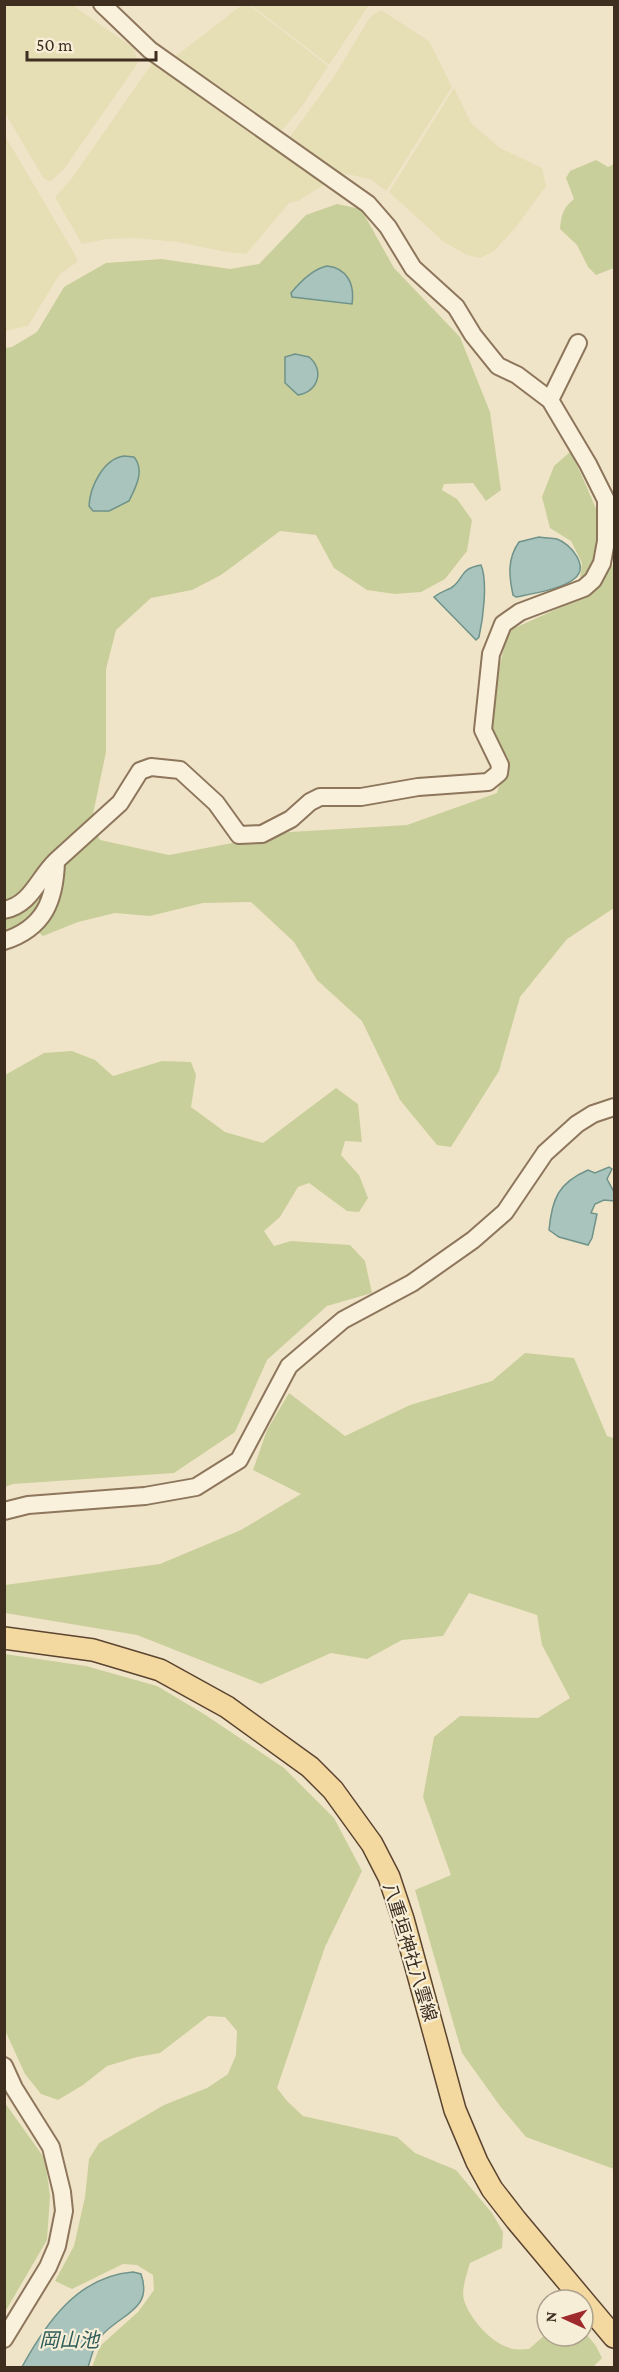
<svg xmlns="http://www.w3.org/2000/svg" width="619" height="2372" font-family="'Crimson Pro','Noto Sans JP',serif">
<rect width="100%" height="100%" fill="#f0e4c8"/>
<path fill="#e6deb5" d="M 5,4 L 72,5 L 134,48 L 138,63 L 64,169 L 51,181 L 44,179 L 5,113 Z
M 248,4 L 328,66 L 303,105 L 283,129 L 275,130 L 172,59 L 242,5 Z
M 251,5 L 369,5 L 329,65 Z
M 381,10 L 429,41 L 452,87 L 386,191 L 370,179 L 333,171 L 289,138 L 335,75 L 370,17 Z
M 153,62 L 327,183 L 298,201 L 289,203 L 246,254 L 226,252 L 178,242 L 135,238 L 106,239 L 82,244 L 55,197 L 72,178 Z
M 454,88 L 471,123 L 500,148 L 542,168 L 546,186 L 516,227 L 494,251 L 480,258 L 467,255 L 444,242 L 389,192 Z
M 4,134 L 77,258 L 77,262 L 59,275 L 28,326 L 5,331 Z"/>
<path fill="#c9cf9b" d="M 596,160 L 608,167 L 614,164 L 614,268 L 596,275 L 588,267 L 577,245 L 560,229 C 561,215 563,208 574,199 L 566,178 L 570,171 Z
M 337,204 L 361,209 L 394,268 L 460,337 L 490,412 L 501,490 L 486,501 L 473,483 L 444,484 L 442,490 L 457,499 L 472,520 L 467,551 L 445,579 L 421,592 L 395,594 L 367,590 L 334,568 L 316,535 L 280,531 L 221,575 L 192,590 L 151,598 L 116,630 L 106,669 L 106,752 L 91,824 L 100,840 L 169,855 L 290,832 L 407,825 L 497,793 L 508,758 L 491,734 L 495,685 L 508,631 L 561,607 L 580,579 L 582,563 L 571,541 L 550,528 L 542,497 L 554,466 L 571,451 L 601,520 L 607,559 L 614,568 L 614,908 L 567,939 L 520,997 L 499,1071 L 451,1147 L 437,1145 L 400,1100 L 362,1021 L 317,980 L 294,942 L 251,902 L 203,903 L 150,916 L 115,913 L 78,922 L 43,936 L 27,923 L 5,930 L 5,348 L 12,347 L 37,332 L 64,287 L 106,263 L 162,259 L 230,269 L 259,264 L 306,215 Z
M 72,1051 L 95,1060 L 113,1076 L 162,1061 L 191,1062 L 196,1075 L 191,1107 L 225,1132 L 263,1143 L 336,1088 L 358,1104 L 362,1142 L 345,1141 L 341,1155 L 359,1175 L 368,1198 L 359,1212 L 347,1211 L 309,1183 L 298,1187 L 280,1217 L 264,1231 L 274,1246 L 291,1241 L 350,1245 L 365,1261 L 372,1293 L 327,1306 L 267,1360 L 235,1432 L 174,1473 L 13,1484 L 5,1487 L 5,1075 L 44,1053 Z
M 525,1353 L 574,1358 L 607,1436 L 614,1438 L 614,2169 L 526,2137 L 500,2106 L 462,2053 L 415,1890 L 451,1875 L 423,1797 L 434,1737 L 460,1716 L 538,1718 L 570,1698 L 542,1645 L 537,1615 L 469,1593 L 443,1636 L 402,1640 L 367,1659 L 331,1653 L 261,1684 L 137,1635 L 5,1613 L 5,1585 L 160,1564 L 241,1530 L 301,1494 L 253,1470 L 267,1430 L 289,1393 L 345,1436 L 410,1405 L 492,1381 Z
M 5,1654 L 86,1666 L 157,1686 L 204,1714 L 284,1768 L 334,1818 L 362,1871 L 325,1947 L 277,2088 L 287,2101 L 303,2116 L 397,2137 L 415,2153 L 456,2170 L 492,2213 L 503,2232 L 502,2248 L 470,2263 C 467,2274 461,2289 464,2300 C 470,2320 494,2346 514,2349 C 519,2350 524,2349 529,2349 L 547,2333 L 547,2336 L 583,2336 L 583,2330 L 596,2346 L 602,2358 L 593,2367 L 92,2367 L 100,2346 L 138,2312 L 154,2290 L 153,2275 L 137,2265 L 123,2264 L 72,2289 L 55,2281 L 74,2246 L 85,2197 L 89,2159 L 99,2143 L 164,2105 L 207,2088 L 228,2074 L 236,2055 L 237,2031 L 225,2017 L 208,2016 L 160,2053 L 137,2057 L 107,2066 L 83,2085 L 58,2100 L 41,2094 L 25,2074 L 4,2028 Z
M 5,2103 L 45,2159 L 50,2196 L 47,2240 L 5,2312 Z"/>
<path fill="#a9c4bc" stroke="#6f938a" stroke-width="1.5" d="M 327,266 C 347,268 355,284 352,304 L 292,297 L 291,293 C 300,282 313,269 327,266 Z
M 295,354 L 309,357 C 325,370 318,392 298,395 L 285,383 L 285,357 Z
M 124,456 L 134,457 C 145,470 136,487 129,501 L 109,511 L 93,511 L 89,506 C 90,487 103,459 124,456 Z
M 539,537 C 544,538 552,538 557,539 C 571,544 590,567 574,579 C 562,589 531,594 516,597 L 513,595 C 509,576 507,559 519,542 Z
M 481,565 C 488,582 483,619 479,637 L 476,640 L 434,597 C 440,592 445,591 451,588 C 465,579 458,569 481,565 Z
M 609,1167 L 612,1169 L 607,1179 L 614,1192 L 614,1201 L 604,1200 L 595,1204 L 591,1213 L 597,1214 L 592,1238 L 588,1245 L 559,1237 L 549,1230 C 552,1199 558,1183 588,1170 L 595,1173 Z
M 133,2272 L 141,2274 C 153,2308 124,2313 104,2333 C 94,2343 92,2355 88,2367 L 22,2367 C 46,2323 78,2276 133,2272 Z"/>
<g fill="none" stroke-linecap="round" stroke-linejoin="round">
<defs>
<path id="minor" d="M 550,400 L 578,343
M 4,910 C 31,905 38,878 56,861
M 4,941 C 44,928 55,901 56,861 L 120,803 L 140,771 L 151,767 L 180,770 L 216,803 L 239,835 L 262,834 L 291,819 L 310,802 L 320,797 L 361,797 L 418,787 L 488,782 L 499,773 L 500,765 L 483,730 L 491,654 L 503,624 L 520,612 L 584,588 L 593,580 L 602,563 L 606,541 L 606,500 L 588,464 L 550,400 L 517,375 L 498,366 L 473,335 L 456,307 L 413,268 L 388,227 L 368,204 L 150,50 L 102,4
M 4,1511 L 28,1505 L 145,1496 L 196,1487 L 239,1460 L 289,1366 L 343,1320 L 412,1283 L 473,1240 L 505,1212 L 545,1153 L 577,1124 L 593,1114 L 614,1107
M 4,2066 L 14,2088 L 51,2147 L 62,2192 L 64,2211 L 57,2246 L 48,2267 L 4,2339"/>
<path id="major" d="M 4,1638 L 93,1650 L 160,1670 L 227,1707 L 310,1767 L 333,1790 L 372,1844 L 389,1877 L 403,1919 L 455,2110 L 477,2162 L 492,2189 L 516,2220 L 614,2337"/>
</defs>
<use href="#minor" stroke="#8d765c" stroke-width="20"/>
<use href="#major" stroke="#5b4430" stroke-width="24"/>
<use href="#minor" stroke="#faf1dc" stroke-width="16"/>
<use href="#major" stroke="#f3d9a0" stroke-width="21"/>
</g>
<g text-anchor="middle" stroke-width="4.5" stroke-linejoin="round" paint-order="stroke">
<g font-size="18" fill="#3d2e20" stroke="#f7eed8">
<text transform="translate(410 1952) rotate(73)" y="6">八重垣神社八雲線</text>
</g>
<g font-size="20" font-style="italic" fill="#2f5d5a" stroke="#f7eed8">
<text x="69" y="2347">岡山池</text>
</g>
</g>
<rect width="619" height="2372" fill="none" stroke="#3d2e20" stroke-width="12"/>
<g transform="translate(565 2318) rotate(274)"><circle r="28" fill="#f7eed8" stroke="#ada18e" stroke-width="1.5"/>
<path d="M0-4.5L10 22L0 15L-10 22Z" fill="#9e2a2b"/>
<text y="-9" font-size="16" font-weight="bold" text-anchor="middle" fill="#3d2e20">N</text>
</g>
<path d="M27 51v9h129v-9" fill="none" stroke="#3d2e20" stroke-width="3"/>
<text x="36" y="51" font-size="18" fill="#3d2e20" stroke="#f7eed8" stroke-width="4.5" paint-order="stroke">50 m</text>
</svg>
